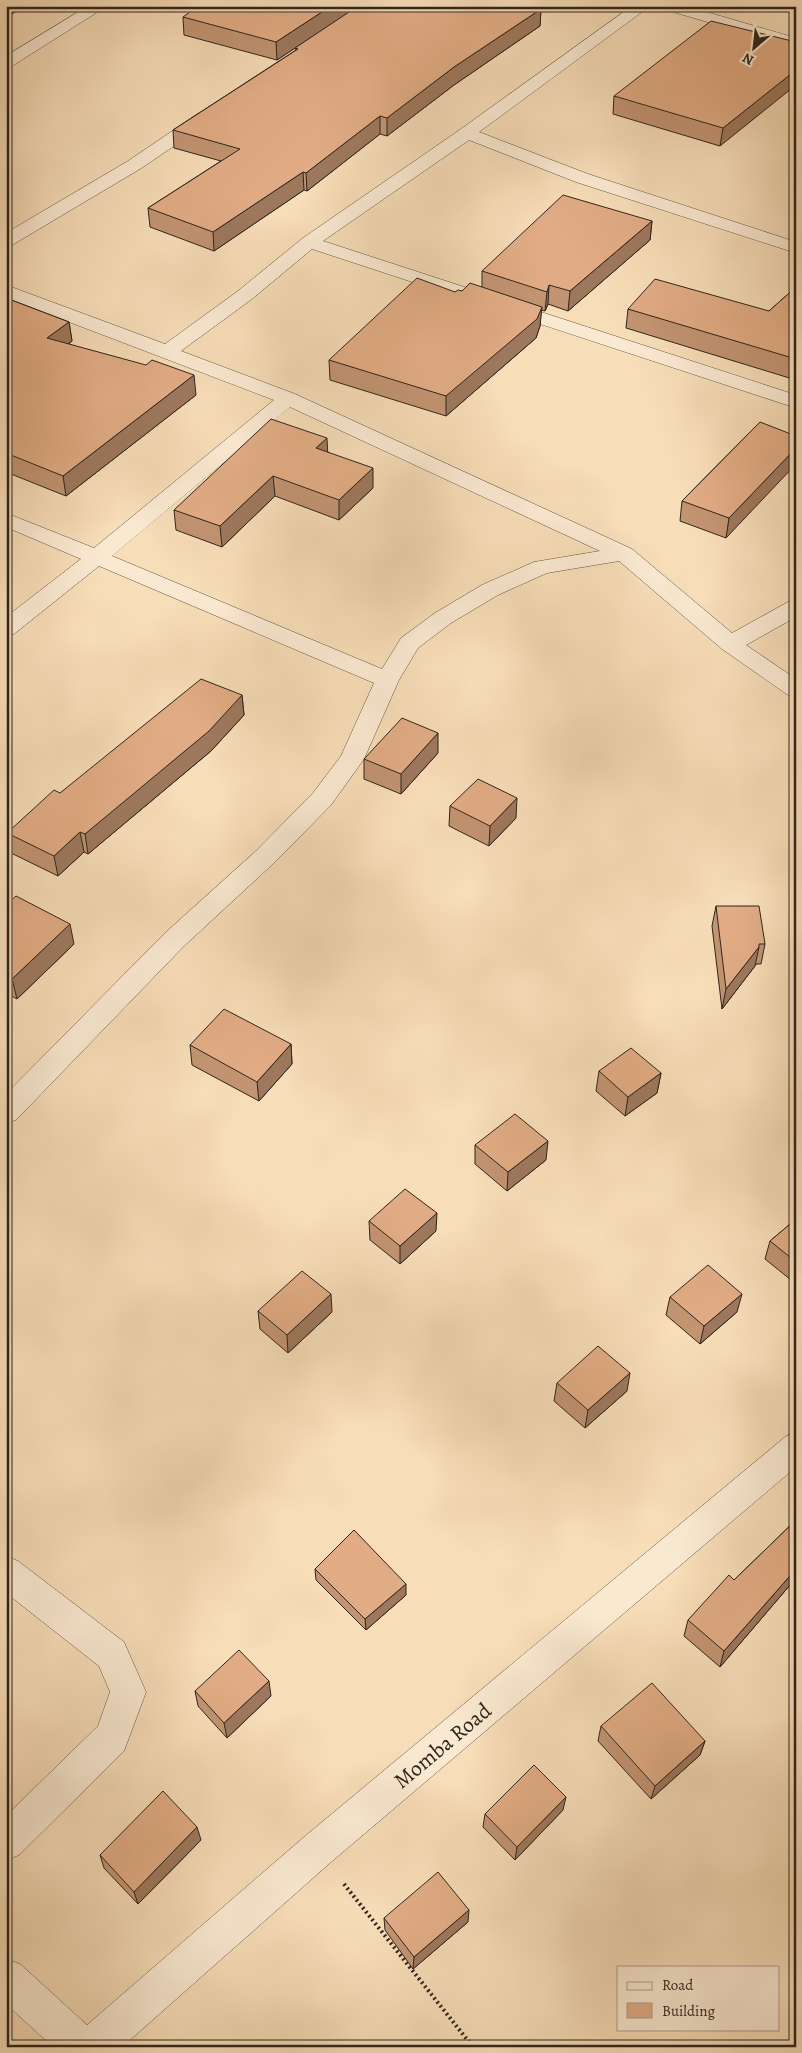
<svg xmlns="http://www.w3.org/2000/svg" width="802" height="2053" font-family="Alegreya,serif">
<rect width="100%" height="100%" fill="#f7ddb8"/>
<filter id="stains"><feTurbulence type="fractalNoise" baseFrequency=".004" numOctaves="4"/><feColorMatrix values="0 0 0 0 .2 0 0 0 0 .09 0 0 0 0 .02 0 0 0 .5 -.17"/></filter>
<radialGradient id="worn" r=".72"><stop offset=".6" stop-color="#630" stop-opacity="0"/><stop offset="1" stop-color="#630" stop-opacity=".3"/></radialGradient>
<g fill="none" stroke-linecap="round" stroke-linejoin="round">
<defs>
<path id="street" d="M 88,6 L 107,6 L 12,66 L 6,68 L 6,56 Z
M 632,6 L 650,6 L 479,132 L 588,174 L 796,242 L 796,253 L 576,182 L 469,140 L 323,241 L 796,395 L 796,408 L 312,249 L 252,299 L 181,351 L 295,394 L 632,549 L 732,633 L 788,602 L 796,600 L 796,617 L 746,645 L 796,679 L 796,698 L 788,695 L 722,649 L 619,561 L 547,573 L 498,595 L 451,623 L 418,648 L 399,680 L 364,759 L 331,805 L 275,862 L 183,947 L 16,1120 L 6,1123 L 6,1094 L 165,933 L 257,850 L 313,793 L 341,756 L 374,683 L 99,566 L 14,634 L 6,636 L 6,617 L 81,559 L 6,527 L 6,513 L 94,548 L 274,400 L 6,298 L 6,285 L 165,344 L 238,291 L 303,238 L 461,129 ZM 290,407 L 600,551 L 534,562 L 482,585 L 435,613 L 401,638 L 382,669 L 112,556 Z
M 660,6 L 686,6 L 796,38 L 796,48 L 663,9 Z
M 205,112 L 211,113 L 213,117 L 211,121 L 140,169 L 12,245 L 6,246 L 6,233 L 128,161 L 199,113 Z
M 796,1432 L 796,1467 L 330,1863 L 122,2047 L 53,2047 L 6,2004 L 6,1959 L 20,1964 L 87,2025 L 304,1837 L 785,1437 Z
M 6,1556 L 18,1561 L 124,1642 L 146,1692 L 124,1751 L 19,1855 L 6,1860 L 6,1816 L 98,1726 L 110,1692 L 99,1666 L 6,1593 Z"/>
</defs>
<use href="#street" stroke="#615343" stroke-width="1"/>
<path stroke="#2f251c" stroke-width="4" stroke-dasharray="2 3" stroke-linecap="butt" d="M 344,1884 L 473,2047"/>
<use href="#street" fill="#fae9d1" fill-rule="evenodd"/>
</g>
<path fill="#c29472" stroke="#2f251c" d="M 541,9 L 540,26 L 454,85 L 387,136 L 380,134 L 307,191 L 304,190 L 214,251 L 150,227 L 148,208 L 221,161 L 174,148 L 173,130 L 296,50 L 295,48 L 277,60 L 184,35 L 183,17 Z
M 796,42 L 720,146 L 613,114 L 614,96 Z
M 652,221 L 650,240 L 568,311 L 548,304 L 545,311 L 541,310 L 540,326 L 536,338 L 446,416 L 330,380 L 329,360 L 455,292 L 482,287 L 482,271 Z
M 796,287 L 796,380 L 626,328 L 628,309 L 769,311 Z
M 6,298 L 69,322 L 72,341 L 69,344 L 196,395 L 66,496 L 6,472 Z
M 760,422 L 726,538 L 680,521 L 682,501 Z
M 328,452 L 373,488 L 339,520 L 275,496 L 222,547 L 176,530 L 174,510 Z
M 242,695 L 244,715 L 211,751 L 88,854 L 84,852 L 58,876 L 11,853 L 7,833 L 60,793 Z
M 438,753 L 401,794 L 364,779 L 364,759 Z
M 450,806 L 516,818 L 489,846 L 449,826 Z
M 6,905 L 74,944 L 17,999 L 6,993 Z
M 716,906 L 765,944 L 761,964 L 756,964 L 755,966 L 722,1009 L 712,926 Z
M 291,1044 L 292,1064 L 259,1101 L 192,1065 L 190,1045 Z
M 599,1071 L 661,1073 L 657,1093 L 625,1116 L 596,1091 Z
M 475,1145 L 546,1160 L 507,1191 L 475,1164 Z
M 796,1219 L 796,1284 L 765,1259 L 770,1241 Z
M 369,1221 L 436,1231 L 400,1264 L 370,1240 Z
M 670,1297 L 737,1312 L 700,1344 L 666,1315 Z
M 258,1311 L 332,1312 L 288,1353 L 260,1329 Z
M 557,1383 L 627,1391 L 585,1428 L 554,1401 Z
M 796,1520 L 796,1578 L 720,1667 L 684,1636 L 688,1620 L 734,1580 Z
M 315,1569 L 406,1595 L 366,1630 L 316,1580 Z
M 195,1691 L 271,1696 L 227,1738 L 198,1706 Z
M 601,1726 L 705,1741 L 700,1755 L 651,1799 L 598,1741 Z
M 563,1810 L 515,1860 L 483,1827 L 485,1814 Z
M 201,1840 L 138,1904 L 104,1868 L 100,1855 Z
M 384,1918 L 468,1922 L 413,1969 L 385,1930 Z"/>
<path fill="#9e785d" stroke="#2f251c" d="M 6,6 L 27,6 L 6,17 Z
M 331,6 L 359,6 L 277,60 L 276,42 Z
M 541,9 L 540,26 L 454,85 L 387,136 L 387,118 L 454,67 Z
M 796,70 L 796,85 L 720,146 L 723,128 Z
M 380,116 L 380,134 L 307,191 L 306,173 Z
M 303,172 L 304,190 L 214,251 L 213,232 Z
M 652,221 L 650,240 L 568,311 L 570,291 Z
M 549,285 L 548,304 L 545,311 L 547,292 Z
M 542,307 L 540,326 L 536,338 L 446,416 L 446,396 Z
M 69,322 L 72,341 L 50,358 L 47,338 Z
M 194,375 L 196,395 L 66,496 L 63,476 Z
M 327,438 L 328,458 L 316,448 Z
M 796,448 L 796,464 L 726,538 L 729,518 Z
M 373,468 L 373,488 L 339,520 L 339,500 Z
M 273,476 L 275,496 L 222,547 L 220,526 Z
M 242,695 L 244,715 L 211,751 L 88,854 L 85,834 Z
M 438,733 L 438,753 L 401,794 L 401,774 Z
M 517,798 L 516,818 L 489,846 L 490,826 Z
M 80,832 L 84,852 L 58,876 L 54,856 Z
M 70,924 L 74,944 L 17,999 L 12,979 Z
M 759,947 L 755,966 L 722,1009 L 726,989 Z
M 291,1044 L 292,1064 L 259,1101 L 257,1082 Z
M 661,1073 L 657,1093 L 625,1116 L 628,1097 Z
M 548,1141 L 546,1160 L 507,1191 L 508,1172 Z
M 437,1213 L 436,1231 L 400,1264 L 400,1246 Z
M 331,1294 L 332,1312 L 288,1353 L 287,1335 Z
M 742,1294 L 737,1312 L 700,1344 L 704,1326 Z
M 630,1373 L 627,1391 L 585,1428 L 588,1410 Z
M 796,1569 L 796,1578 L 720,1667 L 724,1651 Z
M 406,1584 L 406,1595 L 366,1630 L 365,1619 Z
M 269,1681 L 271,1696 L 227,1738 L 224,1723 Z
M 705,1741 L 700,1755 L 651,1799 L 655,1786 Z
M 566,1797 L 563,1810 L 515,1860 L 517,1847 Z
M 197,1827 L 201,1840 L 138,1904 L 134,1892 Z
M 469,1910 L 468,1922 L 413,1969 L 414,1957 Z"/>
<path fill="#e1ac85" stroke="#2f251c" d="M 198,6 L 331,6 L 276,42 L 183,17 Z
M 358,6 L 532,6 L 541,9 L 454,67 L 387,118 L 380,116 L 306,173 L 303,172 L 213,232 L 148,208 L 240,149 L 173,130 L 298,49 L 295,48 Z
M 711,21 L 796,42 L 796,70 L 723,128 L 614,96 Z
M 563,195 L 652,221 L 570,291 L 549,285 L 547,292 L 482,271 Z
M 417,278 L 455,292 L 458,290 L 462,291 L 470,283 L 542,307 L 537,319 L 446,396 L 329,360 Z
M 655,279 L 769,311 L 796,287 L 796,359 L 628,309 Z
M 6,298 L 69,322 L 47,338 L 146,365 L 152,360 L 194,375 L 63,476 L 6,453 Z
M 271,419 L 327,438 L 316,448 L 373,468 L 339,500 L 273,476 L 220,526 L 174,510 Z
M 760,422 L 796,436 L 796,448 L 729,518 L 682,501 Z
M 201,679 L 242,695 L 209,731 L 85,834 L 80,832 L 54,856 L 7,833 L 54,790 L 60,793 Z
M 402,718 L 438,733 L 401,774 L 364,759 Z
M 478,779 L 517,798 L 490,826 L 450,806 Z
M 16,896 L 70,924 L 12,979 L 6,976 L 6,905 Z
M 716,906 L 759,906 L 765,944 L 759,944 L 759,947 L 726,989 Z
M 224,1009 L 291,1044 L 257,1082 L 190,1045 Z
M 631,1048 L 661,1073 L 628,1097 L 599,1071 Z
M 515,1114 L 548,1141 L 508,1172 L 475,1145 Z
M 405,1189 L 437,1213 L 400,1246 L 369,1221 Z
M 796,1219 L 796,1262 L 770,1241 Z
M 708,1265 L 742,1294 L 704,1326 L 670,1297 Z
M 302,1271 L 331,1294 L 287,1335 L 258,1311 Z
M 598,1346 L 630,1373 L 588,1410 L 557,1383 Z
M 796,1520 L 796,1569 L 724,1651 L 688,1620 L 729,1575 L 734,1580 Z
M 354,1530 L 406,1584 L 365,1619 L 315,1569 Z
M 239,1650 L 269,1681 L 224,1723 L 195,1691 Z
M 652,1683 L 705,1741 L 655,1786 L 601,1726 Z
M 534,1765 L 566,1797 L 517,1847 L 485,1814 Z
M 163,1791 L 197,1827 L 134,1892 L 100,1855 Z
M 438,1872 L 469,1910 L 414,1957 L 384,1918 Z"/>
<g text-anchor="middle" stroke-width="4" stroke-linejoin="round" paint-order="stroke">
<g font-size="22" fill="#2f251c" stroke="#fae9d1">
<text transform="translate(442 1745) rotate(-40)" y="8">Momba Road</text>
</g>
</g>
<rect width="802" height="2053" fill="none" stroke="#f7ddb8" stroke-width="25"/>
<rect x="8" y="8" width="787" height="2038" fill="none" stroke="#2f251c" stroke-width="2.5"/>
<rect x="12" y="12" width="777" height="2028" fill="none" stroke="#2f251c"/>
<rect x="617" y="1966" width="162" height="65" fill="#fae9d1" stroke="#a99b89"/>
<rect x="627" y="1982" width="25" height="8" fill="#fae9d1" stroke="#a99b89"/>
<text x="662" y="1990" font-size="15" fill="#2f251c">Road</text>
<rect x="627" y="2003" width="25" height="15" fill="#e1ac85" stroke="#a99b89"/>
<text x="662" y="2016" font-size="15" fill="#2f251c">Building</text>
<g transform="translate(754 48) rotate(208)" stroke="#fae9d1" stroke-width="4" paint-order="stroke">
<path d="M0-4L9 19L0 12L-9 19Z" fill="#2f251c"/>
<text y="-8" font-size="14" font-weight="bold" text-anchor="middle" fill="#2f251c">N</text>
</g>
<rect width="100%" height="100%" filter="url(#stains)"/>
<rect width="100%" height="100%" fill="url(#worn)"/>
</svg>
